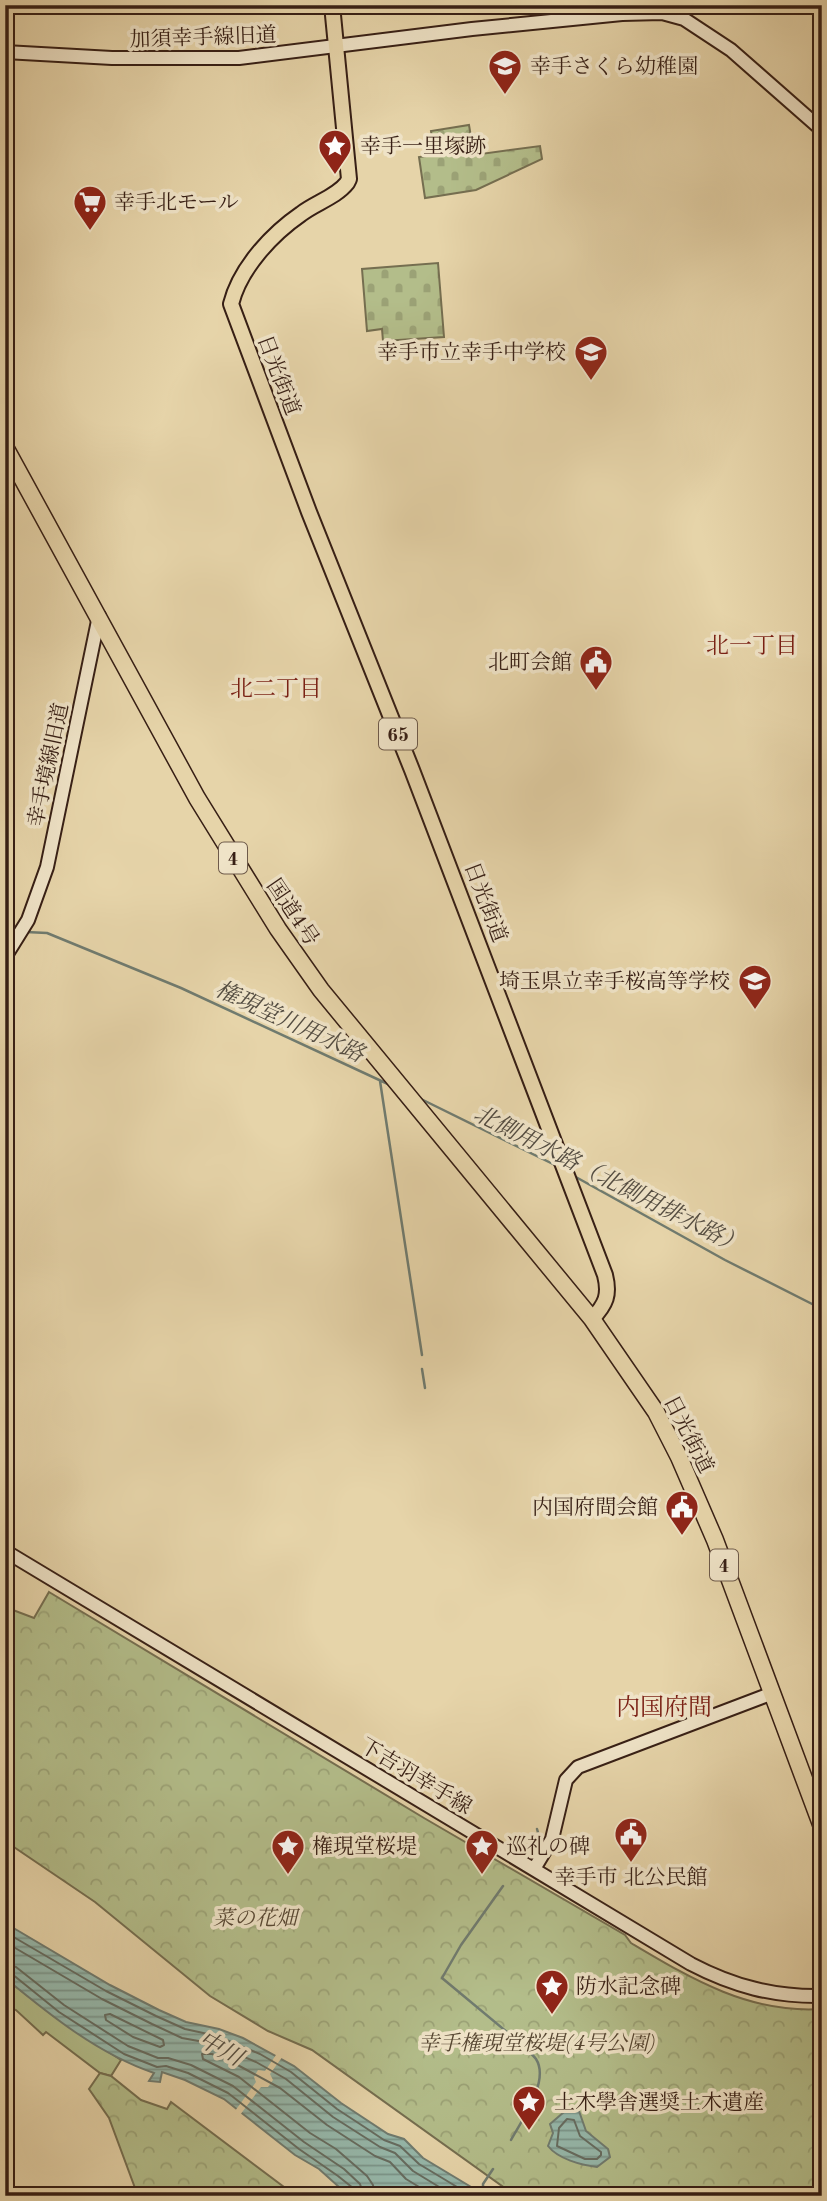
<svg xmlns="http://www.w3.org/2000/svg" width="827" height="2201" font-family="'Old Standard TT','Noto Serif JP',serif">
<defs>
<pattern id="cemetery-stones" width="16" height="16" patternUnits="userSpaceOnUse" patternTransform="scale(1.75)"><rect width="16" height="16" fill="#b3bd8a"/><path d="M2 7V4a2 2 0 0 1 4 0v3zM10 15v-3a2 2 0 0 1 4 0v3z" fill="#9ba276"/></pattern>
<pattern id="park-crowns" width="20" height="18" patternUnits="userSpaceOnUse" patternTransform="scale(1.75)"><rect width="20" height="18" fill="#b3bd8a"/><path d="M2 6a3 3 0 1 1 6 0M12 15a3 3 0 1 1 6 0" fill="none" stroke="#9ba276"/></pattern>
<pattern id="water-rules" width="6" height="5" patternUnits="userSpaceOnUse" patternTransform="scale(1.75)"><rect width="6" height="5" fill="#96b8ab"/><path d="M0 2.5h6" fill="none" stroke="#7b958a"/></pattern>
</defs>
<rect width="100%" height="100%" fill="#e6d4a9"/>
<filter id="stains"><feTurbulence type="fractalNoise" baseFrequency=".00286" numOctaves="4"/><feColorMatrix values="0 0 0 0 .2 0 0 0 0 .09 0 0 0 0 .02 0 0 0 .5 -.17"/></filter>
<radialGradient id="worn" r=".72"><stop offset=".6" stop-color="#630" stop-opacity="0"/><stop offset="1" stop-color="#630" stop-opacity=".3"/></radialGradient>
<path fill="#b3bd8a" stroke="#756e50" stroke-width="2" d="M 5,1978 L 55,2017 L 121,2060 L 111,2076 L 100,2073 L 46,2032 L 43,2035 L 16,2010 L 5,2006 Z"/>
<path fill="url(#cemetery-stones)" stroke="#756e50" stroke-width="2" d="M 469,125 L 474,155 L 540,146 L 542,159 L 476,190 L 425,198 L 419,157 L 435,155 L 431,131 Z
M 438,263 L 444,337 L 383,341 L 382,329 L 367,331 L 362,269 Z"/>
<path fill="url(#park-crowns)" stroke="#756e50" stroke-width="2" d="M 49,1592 L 424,1818 L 625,1935 L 631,1943 C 690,1978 749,2014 822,2009 L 822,2196 L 516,2196 L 312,2050 L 268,2031 L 210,1996 L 95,1902 L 5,1841 L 5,1607 L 34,1618 Z
M 100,2073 L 111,2076 L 141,2100 L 167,2109 L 171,2102 L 296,2196 L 138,2196 L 109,2118 L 89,2089 Z"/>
<path fill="url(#water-rules)" stroke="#707b6f" stroke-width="2" d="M 5,1923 L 110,1985 L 159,2010 L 186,2022 L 219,2029 L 243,2038 L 294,2066 L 341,2103 L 388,2134 L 404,2139 L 423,2158 L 486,2196 L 349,2196 L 319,2169 L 295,2155 L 224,2099 L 185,2080 L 162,2072 L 160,2082 L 149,2081 L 154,2073 C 98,2054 50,2015 5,1978 Z
M 579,2111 L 586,2131 L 608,2149 L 610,2157 L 597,2167 C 581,2165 558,2159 548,2146 L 553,2133 L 550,2124 L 564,2112 Z"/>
<path fill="#e6d4a9" d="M 278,2052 L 283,2056 L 270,2074 L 273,2080 L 268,2087 L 261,2087 L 240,2115 L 235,2111 L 256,2082 L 254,2077 L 258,2070 L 265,2071 Z"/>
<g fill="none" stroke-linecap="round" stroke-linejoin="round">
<path stroke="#666c60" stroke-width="2" d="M 5,1932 L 106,1991 L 156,2016 L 185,2029 L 217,2036 L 260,2054 L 291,2072 L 337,2109 L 369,2130 L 384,2140 L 400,2146 L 419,2164 L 472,2196
M 5,1942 L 102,1999 L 152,2024 L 182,2038 L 215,2044 L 256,2062 L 286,2079 L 333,2117 L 380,2147 L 395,2153 L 413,2171 L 454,2196
M 5,1964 L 16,1967 L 64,2005 L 128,2046 L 158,2058 L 168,2058 L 191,2065 L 233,2086 L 304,2142 L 344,2169 L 360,2184 L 364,2196
M 5,1973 L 12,1974 L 59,2012 L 124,2054 L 157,2067 L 166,2066 L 188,2073 L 228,2093 L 299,2149 L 338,2176 L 353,2188 L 355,2196
M 110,2014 L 163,2040 L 164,2045 L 160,2047 L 133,2037 L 106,2020 L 105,2015 Z
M 567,2119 L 574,2120 L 580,2136 L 601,2152 L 601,2155 L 597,2159 L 585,2159 L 557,2146 L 559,2128 Z
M 374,2196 L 373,2185 L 367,2176 L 336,2149 L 310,2133 L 239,2077 L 203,2059 L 202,2054 L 212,2054 L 232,2062 L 280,2088 L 327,2125 L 375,2156 L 390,2162 L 406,2179 L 434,2196"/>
<path stroke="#707b6f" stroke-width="2.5" d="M 5,931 L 16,932
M 26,932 L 47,933 L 181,988 L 390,1085
M 380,1081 L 422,1355
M 421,1099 L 557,1166
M 574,1176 L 725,1260 L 822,1309
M 422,1369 L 425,1388
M 530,1850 L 539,1836 L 537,1829
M 503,1886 L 461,1945 L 442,1978 L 525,2047 C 528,2051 533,2055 536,2059 C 550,2081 522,2120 511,2140
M 483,2196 L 483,2184 L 493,2169"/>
<defs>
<path id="secondary" d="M 5,52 L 112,58 L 239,58 L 472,29 L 622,14 L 662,13 L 684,19 L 731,50 L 822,130
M 5,957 L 28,920 L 47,867 L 99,616
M 5,1551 L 691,1964 C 733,1986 774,1997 822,1996
M 534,1869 L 552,1839 L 566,1780 L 578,1767 L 773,1693"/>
<path id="primary" d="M 332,5 L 349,179 L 347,183 C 336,197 315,203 301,214 C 272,234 240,268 231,304 L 309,512 L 412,770 L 605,1275 C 610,1295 606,1304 592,1319"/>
<path id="highway" d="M 5,447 L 197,798 L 278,929 L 321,990 L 592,1319 L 656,1412 L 679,1457 L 715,1540 L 822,1827"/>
</defs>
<use href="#secondary" stroke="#371f15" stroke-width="16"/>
<use href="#primary" stroke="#371f15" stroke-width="18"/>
<use href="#highway" stroke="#371f15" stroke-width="19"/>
<use href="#secondary" stroke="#efe3c7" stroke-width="12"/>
<use href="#primary" stroke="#e6d4a9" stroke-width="14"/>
<use href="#highway" stroke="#e6d4a9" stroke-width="16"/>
</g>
<defs>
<symbol id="school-pin" viewBox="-11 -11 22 30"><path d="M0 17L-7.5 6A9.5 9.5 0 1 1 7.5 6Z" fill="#8f2418" stroke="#efe3c7"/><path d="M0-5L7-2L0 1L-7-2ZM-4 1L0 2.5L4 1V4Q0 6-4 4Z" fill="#fff"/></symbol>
<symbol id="sight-pin" viewBox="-11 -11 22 30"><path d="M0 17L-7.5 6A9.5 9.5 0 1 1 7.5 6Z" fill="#8f2418" stroke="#efe3c7"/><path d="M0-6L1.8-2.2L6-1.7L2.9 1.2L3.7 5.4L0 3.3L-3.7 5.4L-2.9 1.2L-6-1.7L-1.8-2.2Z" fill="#fff"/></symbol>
<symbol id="supermarket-pin" viewBox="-11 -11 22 30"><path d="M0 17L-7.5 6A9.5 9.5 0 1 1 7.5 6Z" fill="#8f2418" stroke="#efe3c7"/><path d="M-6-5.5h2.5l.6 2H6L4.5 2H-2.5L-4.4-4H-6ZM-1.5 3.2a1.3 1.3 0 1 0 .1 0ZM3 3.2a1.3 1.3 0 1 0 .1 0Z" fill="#fff"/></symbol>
<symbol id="civic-pin" viewBox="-11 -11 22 30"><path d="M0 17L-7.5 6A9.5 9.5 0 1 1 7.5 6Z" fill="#8f2418" stroke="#efe3c7"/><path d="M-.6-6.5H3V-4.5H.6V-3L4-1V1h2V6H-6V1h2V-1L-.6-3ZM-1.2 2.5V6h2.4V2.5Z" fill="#fff"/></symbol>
</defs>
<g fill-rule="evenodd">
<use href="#school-pin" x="486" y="47" width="38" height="52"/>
<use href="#sight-pin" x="316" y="127" width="38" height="52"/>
<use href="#supermarket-pin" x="71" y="183" width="38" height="52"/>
<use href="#school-pin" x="572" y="333" width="38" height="52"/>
<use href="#civic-pin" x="577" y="643" width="38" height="52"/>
<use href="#school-pin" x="736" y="962" width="38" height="52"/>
<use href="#civic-pin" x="663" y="1488" width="38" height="52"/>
<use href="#civic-pin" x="612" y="1815" width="38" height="52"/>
<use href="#sight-pin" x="269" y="1827" width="38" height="52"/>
<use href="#sight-pin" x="463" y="1827" width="38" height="52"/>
<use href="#sight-pin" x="533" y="1967" width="38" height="52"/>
<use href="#sight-pin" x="510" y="2083" width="38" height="52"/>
</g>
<g text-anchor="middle" stroke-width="7" stroke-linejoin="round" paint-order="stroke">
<g fill="#efe3c7" stroke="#6e5a4a" stroke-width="2">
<rect x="379" y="718.5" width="38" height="31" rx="5"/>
<rect x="219" y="842.5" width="28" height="31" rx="5"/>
<rect x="710" y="1549.5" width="28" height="31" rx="5"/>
</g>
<g font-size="19" font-weight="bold" fill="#371f15">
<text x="398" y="741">65</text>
<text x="233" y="865">4</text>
<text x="724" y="1572">4</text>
</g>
<g font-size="21" fill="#371f15" stroke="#efe3c7">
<text transform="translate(203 37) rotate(-2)" y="7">加須幸手線旧道</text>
<text transform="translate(279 375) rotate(69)" y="7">日光街道</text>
<text transform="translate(48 765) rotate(-78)" y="7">幸手境線旧道</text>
<text transform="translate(486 902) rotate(69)" y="7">日光街道</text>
<text transform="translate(293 912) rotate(56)" y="7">国道4号</text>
<text transform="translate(689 1434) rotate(63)" y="7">日光街道</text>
<text transform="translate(416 1776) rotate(31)" y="7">下吉羽幸手線</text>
</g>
<g font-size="21" fill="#371f15" stroke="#efe3c7" text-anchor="start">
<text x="530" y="73">幸手さくら幼稚園</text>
<text x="360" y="153">幸手一里塚跡</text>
<text x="114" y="209">幸手北モール</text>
<text x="566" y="359" text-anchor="end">幸手市立幸手中学校</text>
<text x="572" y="669" text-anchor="end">北町会館</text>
<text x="730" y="988" text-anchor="end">埼玉県立幸手桜高等学校</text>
<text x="658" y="1514" text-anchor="end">内国府間会館</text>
<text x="312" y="1853">権現堂桜堤</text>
<text x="506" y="1853">巡礼の碑</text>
<text x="631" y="1884" text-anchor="middle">幸手市 北公民館</text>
<text x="576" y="1993">防水記念碑</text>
<text x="554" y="2109">土木學舎選奨土木遺産</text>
</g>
<g font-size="21" font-style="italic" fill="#564632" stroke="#efe3c7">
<text x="255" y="1925">菜の花畑</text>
<text x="537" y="2050">幸手権現堂桜堤(4号公園)</text>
</g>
<g font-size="23" fill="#7a1f14" stroke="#efe3c7">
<text x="752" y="653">北一丁目</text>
<text x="276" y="696">北二丁目</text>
</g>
<g font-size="23" font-style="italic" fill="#544d42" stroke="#efe3c7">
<text transform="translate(290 1021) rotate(25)" y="8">権現堂川用水路</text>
<text transform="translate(609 1179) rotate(27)" y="8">北側用水路（北側用排水路）</text>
<text transform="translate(221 2048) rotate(29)" y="8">中川</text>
</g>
<g font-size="24" fill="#7a1f14" stroke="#efe3c7">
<text x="664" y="1715">内国府間</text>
</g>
</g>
<rect width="827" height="2201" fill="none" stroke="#e6d4a9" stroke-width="28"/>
<rect x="7" y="7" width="813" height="2187" fill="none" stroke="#371f15" stroke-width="3.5"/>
<rect x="14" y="14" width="799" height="2173" fill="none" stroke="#371f15" stroke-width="2"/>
<rect width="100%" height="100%" filter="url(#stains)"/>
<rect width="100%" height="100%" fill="url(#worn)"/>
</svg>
